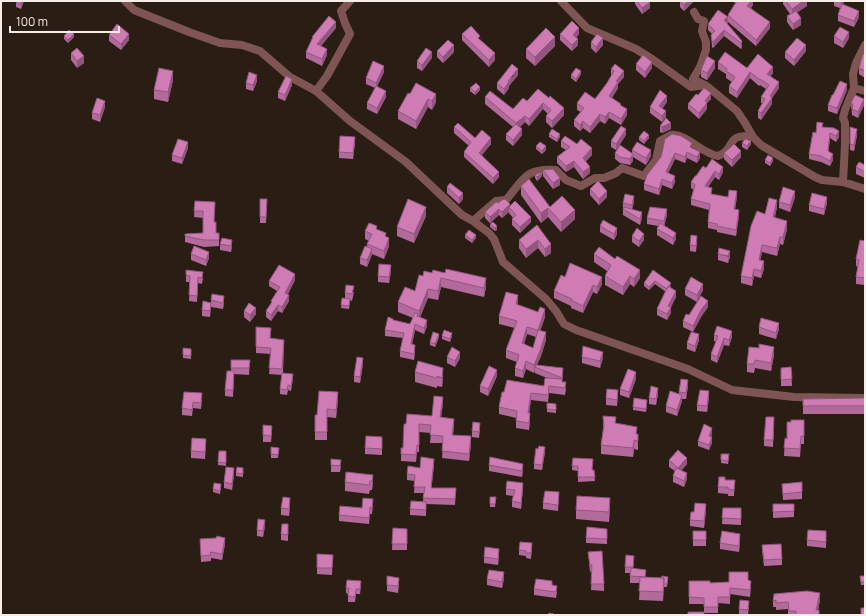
<svg xmlns="http://www.w3.org/2000/svg" width="866" height="616" font-family="Manrope,sans-serif">
<rect width="100%" height="100%" fill="#2a1d14"/>
<g fill="none" stroke-linecap="round" stroke-linejoin="round">
<path stroke="#7f5553" stroke-width="8" d="M 125,1 L 134,10 L 189,32 L 220,43 L 242,45 L 260,51 L 290,77 L 316,91 L 350,121 L 406,162 L 462,215 L 473,221 L 489,233 L 494,239 L 503,262 L 546,299 L 556,311 L 564,324 L 576,330 L 688,369 L 732,390 L 794,397 L 865,398
M 561,1 L 587,28 L 636,49 L 652,59 L 691,87 L 705,85 L 708,87 L 737,111 L 745,123 L 753,137 L 761,145 L 815,177 L 822,180 L 843,182 L 865,189
M 694,12 L 698,19 L 704,21 L 702,31 L 706,42 L 706,50 L 700,67 L 693,79 L 705,85
M 854,88 L 865,91
M 316,91 L 327,76 L 350,34 L 345,23 L 341,11 L 350,1
M 843,182 L 845,144 L 845,123 L 843,118 L 845,110 L 854,88 L 853,74 L 856,63 L 865,45
M 473,221 L 496,201 L 506,200 C 524,179 525,168 556,170 L 566,180 L 581,186 L 595,178 L 604,178 L 616,173 L 622,168 L 644,176 L 656,160 L 660,141 C 664,139 668,136 671,135 C 686,133 702,154 718,156 C 736,150 725,132 753,137"/>
</g>
<path fill="#b26a9b" fill-rule="evenodd" d="M 11,1 L 24,1 L 21,9 L 16,7 L 16,2 Z
M 635,1 L 650,1 L 650,8 L 642,14 L 635,4 Z
M 680,1 L 694,1 L 684,11 L 680,7 Z
M 733,1 L 753,1 L 753,5 L 751,8 L 770,28 L 756,46 L 728,22 L 727,24 L 742,41 L 742,47 L 741,49 L 724,36 L 713,48 L 712,47 L 711,35 L 712,34 L 708,30 L 708,24 L 728,17 L 728,15 L 735,3 Z
M 783,1 L 807,1 L 807,6 L 797,12 L 801,25 L 793,30 L 787,22 L 787,16 L 790,14 L 783,4 Z
M 833,1 L 844,1 L 843,4 L 859,17 L 854,27 L 838,21 L 838,15 L 840,8 L 834,6 L 834,2 Z
M 336,28 L 321,46 L 327,55 L 322,66 L 306,58 L 306,52 L 312,39 L 312,37 Z
M 462,34 L 495,60 L 489,67 L 462,40 Z
M 560,34 L 579,34 L 576,38 L 578,45 L 572,51 L 560,40 Z
M 109,35 L 129,40 L 121,50 L 109,41 Z
M 64,36 L 74,37 L 68,43 L 64,39 Z
M 834,36 L 849,38 L 843,48 L 834,43 Z
M 591,42 L 603,45 L 596,53 L 591,48 Z
M 555,46 L 535,66 L 526,58 L 526,49 Z
M 437,51 L 454,52 L 443,63 L 437,57 Z
M 806,51 L 794,66 L 785,58 L 785,52 Z
M 71,53 L 84,63 L 77,68 L 71,60 Z
M 865,55 L 865,78 L 859,74 L 859,68 Z
M 432,58 L 422,71 L 417,68 L 417,61 Z
M 718,62 L 773,73 L 770,77 L 779,88 L 772,98 L 772,104 L 761,120 L 758,118 L 758,111 L 762,103 L 761,103 L 761,97 L 766,89 L 760,85 L 759,86 L 750,78 L 737,98 L 729,93 L 729,86 L 732,82 L 726,78 L 726,74 L 718,69 Z
M 636,64 L 652,68 L 645,78 L 636,70 Z
M 715,68 L 707,80 L 701,77 L 701,70 Z
M 611,69 L 624,77 L 618,84 L 618,88 L 612,98 L 621,105 L 627,115 L 621,125 L 609,118 L 605,124 L 600,121 L 590,133 L 583,128 L 580,131 L 574,126 L 574,120 L 581,112 L 577,110 L 577,103 L 595,99 L 607,85 L 607,83 L 611,76 Z
M 384,72 L 377,86 L 386,97 L 377,114 L 367,109 L 367,103 L 375,88 L 366,84 L 366,78 Z
M 581,74 L 576,82 L 571,78 L 571,75 Z
M 518,75 L 509,86 L 509,88 L 504,95 L 497,89 L 497,83 Z
M 173,80 L 168,102 L 154,99 L 154,90 Z
M 257,81 L 253,91 L 246,89 L 246,83 Z
M 416,83 L 436,102 L 432,110 L 428,107 L 416,129 L 398,119 L 398,111 L 410,94 Z
M 292,85 L 285,101 L 278,98 L 278,92 Z
M 470,88 L 480,90 L 475,95 L 470,91 Z
M 538,89 L 564,115 L 552,128 L 546,122 L 546,116 L 548,114 L 543,109 L 529,126 L 525,122 L 520,127 L 522,135 L 513,146 L 506,140 L 506,134 L 513,127 L 485,104 L 485,97 L 513,109 L 527,101 Z
M 847,90 L 837,114 L 828,111 L 828,105 L 833,95 Z
M 698,95 L 711,99 L 707,103 L 707,109 L 699,119 L 688,109 L 688,104 Z
M 667,102 L 662,109 L 666,117 L 662,122 L 650,113 L 650,107 Z
M 851,103 L 864,105 L 858,118 L 852,115 Z
M 105,107 L 100,122 L 92,119 L 92,113 Z
M 865,119 L 865,131 L 864,131 L 864,122 Z
M 660,126 L 671,129 L 662,133 L 660,132 Z
M 454,127 L 475,138 L 491,144 L 482,155 L 499,177 L 493,184 L 464,157 L 464,152 L 469,146 L 454,133 Z
M 823,127 L 839,137 L 836,142 L 830,138 L 828,152 L 833,160 L 830,166 L 821,162 L 809,159 L 809,154 L 816,133 Z
M 850,127 L 857,135 L 854,151 L 850,150 Z
M 549,134 L 560,137 L 557,142 L 549,137 Z
M 626,135 L 616,150 L 611,147 L 611,141 Z
M 639,137 L 649,138 L 644,144 L 639,140 Z
M 561,141 L 592,155 L 586,161 L 590,173 L 583,179 L 574,167 L 566,172 L 557,163 L 557,157 L 566,150 L 561,147 Z
M 355,143 L 353,159 L 339,158 L 339,152 Z
M 742,143 L 751,144 L 747,150 L 742,147 Z
M 536,146 L 546,150 L 542,154 L 536,149 Z
M 188,148 L 182,164 L 172,161 L 172,155 Z
M 692,148 L 700,158 L 697,163 L 687,158 L 685,163 L 675,159 L 668,173 L 675,182 L 672,189 L 662,185 L 659,195 L 644,190 L 644,184 L 661,157 Z
M 632,150 L 651,156 L 646,165 L 633,157 L 633,161 L 630,165 L 620,163 L 615,159 L 615,153 L 632,154 Z
M 724,153 L 741,157 L 732,167 L 724,159 Z
M 765,160 L 773,161 L 770,166 L 765,163 Z
M 865,165 L 865,178 L 856,174 L 856,167 Z
M 706,168 L 723,172 L 719,180 L 715,177 L 708,187 L 712,195 L 728,197 L 737,197 L 735,209 L 739,216 L 736,236 L 717,232 L 717,230 L 708,228 L 708,222 L 709,210 L 691,205 L 691,199 L 694,190 L 691,188 L 691,182 Z
M 543,170 L 560,185 L 553,189 L 543,176 Z
M 535,175 L 542,176 L 537,181 L 535,178 Z
M 521,186 L 550,207 L 575,219 L 561,232 L 548,217 L 541,223 L 521,195 Z
M 447,187 L 463,199 L 459,204 L 447,193 Z
M 590,189 L 607,197 L 599,205 L 590,195 Z
M 795,197 L 790,212 L 779,208 L 779,202 Z
M 195,201 L 214,222 L 216,233 L 219,233 L 219,246 L 204,247 L 185,242 L 185,234 L 203,233 L 203,218 L 194,217 Z
M 634,202 L 632,209 L 642,218 L 640,225 L 623,215 L 623,203 Z
M 498,203 L 510,206 L 531,222 L 520,233 L 512,225 L 512,219 L 513,218 L 509,213 L 509,212 L 502,218 L 499,215 L 490,223 L 485,218 L 485,212 Z
M 827,203 L 824,215 L 809,211 L 809,205 Z
M 267,205 L 266,223 L 260,223 L 260,217 Z
M 777,207 L 775,217 L 787,229 L 783,245 L 780,244 L 777,256 L 762,252 L 760,260 L 764,269 L 761,278 L 754,276 L 752,286 L 741,283 L 741,276 L 765,214 Z
M 667,215 L 664,226 L 676,239 L 673,245 L 657,235 L 657,229 L 658,226 L 647,224 L 647,218 Z
M 426,216 L 414,243 L 397,236 L 397,227 Z
M 490,224 L 497,230 L 495,231 L 490,227 Z
M 537,225 L 551,253 L 545,257 L 538,248 L 526,258 L 519,248 L 519,240 Z
M 600,226 L 617,234 L 614,240 L 600,232 Z
M 377,229 L 386,236 L 389,246 L 384,259 L 372,254 L 367,267 L 360,264 L 360,258 L 367,247 L 367,244 L 369,241 L 365,239 L 365,231 Z
M 465,235 L 476,238 L 472,243 L 465,238 Z
M 632,236 L 644,240 L 639,247 L 632,242 Z
M 865,241 L 865,285 L 856,284 L 856,277 L 858,267 L 856,266 L 856,259 Z
M 697,242 L 696,252 L 690,251 L 690,245 Z
M 220,244 L 232,246 L 231,252 L 220,250 Z
M 191,254 L 209,258 L 206,266 L 191,260 Z
M 594,254 L 615,259 L 640,278 L 634,287 L 630,284 L 623,295 L 605,285 L 605,276 L 607,271 L 594,262 Z
M 718,254 L 730,257 L 728,263 L 718,260 Z
M 186,270 L 203,278 L 202,284 L 198,283 L 197,302 L 189,301 L 190,282 L 186,282 Z
M 653,270 L 671,286 L 670,287 L 676,297 L 671,307 L 671,313 L 667,320 L 657,315 L 657,309 L 666,292 L 655,284 L 649,290 L 644,286 L 644,283 Z
M 391,271 L 389,283 L 378,282 L 378,276 Z
M 424,271 L 486,287 L 484,297 L 441,287 L 438,300 L 428,298 L 420,317 L 427,326 L 424,334 L 415,330 L 412,344 L 415,351 L 414,360 L 400,357 L 400,351 L 403,338 L 385,336 L 385,330 L 393,320 L 410,324 L 413,318 L 398,312 L 398,302 L 415,291 L 423,276 Z
M 565,277 L 602,284 L 597,294 L 593,292 L 583,313 L 571,308 L 571,306 L 554,298 L 554,291 Z
M 295,280 L 288,294 L 289,301 L 282,313 L 278,311 L 271,321 L 266,317 L 266,311 L 271,303 L 271,301 L 277,291 L 269,286 L 269,281 Z
M 685,289 L 703,290 L 697,302 L 685,295 Z
M 354,292 L 352,301 L 350,300 L 349,309 L 341,308 L 342,298 L 345,298 L 345,293 Z
M 211,300 L 224,302 L 223,309 L 211,307 L 210,317 L 202,316 L 202,310 L 211,303 Z
M 518,303 L 518,305 L 545,317 L 540,331 L 546,340 L 541,356 L 537,365 L 563,375 L 562,382 L 566,389 L 565,395 L 549,393 L 548,402 L 531,400 L 529,413 L 530,420 L 529,430 L 516,428 L 516,418 L 499,414 L 499,407 L 504,392 L 544,386 L 547,378 L 535,373 L 535,370 L 534,373 L 526,369 L 523,378 L 515,376 L 515,368 L 517,362 L 506,358 L 506,350 L 515,328 L 499,324 L 499,316 ZM 527,334 L 536,337 L 533,348 L 524,344 Z
M 708,307 L 701,317 L 693,332 L 699,340 L 695,352 L 687,349 L 687,343 L 693,332 L 683,327 L 683,321 L 689,315 Z
M 244,311 L 256,314 L 250,322 L 244,317 Z
M 256,327 L 271,334 L 270,338 L 284,346 L 283,373 L 293,379 L 291,391 L 288,390 L 287,395 L 280,394 L 280,389 L 282,375 L 269,374 L 271,354 L 256,353 Z
M 759,327 L 779,329 L 776,339 L 759,334 Z
M 714,335 L 732,337 L 729,346 L 724,345 L 717,363 L 711,360 L 711,354 L 716,342 L 714,341 Z
M 442,336 L 452,336 L 450,342 L 442,339 Z
M 439,337 L 435,347 L 430,345 L 430,342 Z
M 749,347 L 774,355 L 771,371 L 755,368 L 754,373 L 747,372 L 747,364 Z
M 183,348 L 191,349 L 191,359 L 183,358 Z
M 447,357 L 460,358 L 455,367 L 447,363 Z
M 582,357 L 603,358 L 600,368 L 582,363 Z
M 231,360 L 250,360 L 249,375 L 234,374 L 233,397 L 225,396 L 225,390 L 231,371 Z
M 363,364 L 360,383 L 354,382 L 354,376 Z
M 791,367 L 792,386 L 781,386 L 781,368 Z
M 415,372 L 443,378 L 442,387 L 437,386 L 437,388 L 415,382 Z
M 497,376 L 488,396 L 480,392 L 480,386 Z
M 636,379 L 629,398 L 620,395 L 620,389 Z
M 688,386 L 686,399 L 682,399 L 682,401 L 677,416 L 666,412 L 666,406 L 679,394 L 679,392 Z
M 184,392 L 202,400 L 201,409 L 193,408 L 192,416 L 182,415 L 182,408 Z
M 658,394 L 656,405 L 649,404 L 649,398 Z
M 618,396 L 617,406 L 606,405 L 606,398 Z
M 709,397 L 707,412 L 697,411 L 697,405 Z
M 865,398 L 865,414 L 803,414 L 803,399 Z
M 338,400 L 336,418 L 327,417 L 327,440 L 315,440 L 315,415 L 317,415 Z
M 443,404 L 441,417 L 454,426 L 453,435 L 471,444 L 469,461 L 442,458 L 443,443 L 430,443 L 431,433 L 419,432 L 419,452 L 417,452 L 416,462 L 401,461 L 401,454 L 403,448 L 406,424 L 432,416 Z
M 647,404 L 646,412 L 633,410 L 633,407 Z
M 556,407 L 556,413 L 547,412 L 547,409 Z
M 603,416 L 616,423 L 637,434 L 638,443 L 638,450 L 634,449 L 633,457 L 601,454 L 601,445 L 603,428 Z
M 804,420 L 804,444 L 801,444 L 800,457 L 784,456 L 785,438 L 787,439 Z
M 774,424 L 773,447 L 764,446 L 764,440 Z
M 480,429 L 479,438 L 472,437 L 472,431 Z
M 272,432 L 271,442 L 263,442 L 263,435 Z
M 712,433 L 711,437 L 712,443 L 709,450 L 698,446 L 698,441 Z
M 382,443 L 382,455 L 365,454 L 365,448 Z
M 206,445 L 205,459 L 191,458 L 191,451 Z
M 279,448 L 278,458 L 271,458 L 271,454 Z
M 219,451 L 226,451 L 226,466 L 218,465 Z
M 545,452 L 542,470 L 534,469 L 534,464 Z
M 721,454 L 729,457 L 728,464 L 721,463 Z
M 573,458 L 592,470 L 594,470 L 595,481 L 578,482 L 578,471 L 572,470 Z
M 669,460 L 687,464 L 681,471 L 687,479 L 684,487 L 673,482 L 673,476 L 675,471 L 669,467 Z
M 331,465 L 341,466 L 340,472 L 331,472 Z
M 434,465 L 431,488 L 456,488 L 455,505 L 426,504 L 426,516 L 410,515 L 410,509 L 423,501 L 424,493 L 414,493 L 415,481 L 407,480 L 407,474 L 420,468 Z
M 489,465 L 523,470 L 522,477 L 489,471 Z
M 243,472 L 243,477 L 236,476 L 236,473 Z
M 234,475 L 232,490 L 224,488 L 224,482 Z
M 373,475 L 372,490 L 370,490 L 369,494 L 345,491 L 345,482 Z
M 725,480 L 735,480 L 734,496 L 728,496 L 728,494 L 718,493 L 718,487 Z
M 782,484 L 802,492 L 802,499 L 783,500 Z
M 221,487 L 220,494 L 213,492 L 213,489 Z
M 506,489 L 523,489 L 521,509 L 512,507 L 512,501 L 513,496 L 506,495 Z
M 490,497 L 496,497 L 495,507 L 490,507 Z
M 559,498 L 558,511 L 543,509 L 543,503 Z
M 773,504 L 794,504 L 794,517 L 773,518 Z
M 290,505 L 289,516 L 281,515 L 281,508 Z
M 373,505 L 372,514 L 370,514 L 369,524 L 339,521 L 339,515 Z
M 610,507 L 609,522 L 576,519 L 576,510 Z
M 723,508 L 741,508 L 741,525 L 722,524 Z
M 706,511 L 704,528 L 690,526 L 690,520 L 694,512 Z
M 265,526 L 263,537 L 257,536 L 257,530 Z
M 393,528 L 407,529 L 407,550 L 392,550 Z
M 288,531 L 288,541 L 281,540 L 281,534 Z
M 693,531 L 706,531 L 706,546 L 693,546 Z
M 607,535 L 607,544 L 586,543 L 586,538 Z
M 826,538 L 826,548 L 807,546 L 807,540 Z
M 200,539 L 225,544 L 222,560 L 211,558 L 211,561 L 201,562 Z
M 740,540 L 739,552 L 720,549 L 720,543 Z
M 762,545 L 782,559 L 782,565 L 764,566 L 762,551 Z
M 532,548 L 531,559 L 526,558 L 526,556 L 519,555 L 519,550 Z
M 588,552 L 604,584 L 604,591 L 591,590 L 592,571 L 590,572 Z
M 317,554 L 333,555 L 332,575 L 317,574 Z
M 499,555 L 498,565 L 484,563 L 484,557 Z
M 634,562 L 633,568 L 646,577 L 668,580 L 667,587 L 664,587 L 663,601 L 639,600 L 640,583 L 630,583 L 630,573 L 625,573 L 625,567 Z
M 387,576 L 399,584 L 398,593 L 387,591 Z
M 860,576 L 865,576 L 865,585 L 861,585 Z
M 487,579 L 504,579 L 502,588 L 487,585 Z
M 748,580 L 751,587 L 750,597 L 730,594 L 730,604 L 718,603 L 718,613 L 704,613 L 704,604 L 689,604 L 689,581 L 710,583 L 729,582 Z
M 552,585 L 557,592 L 556,598 L 534,595 L 534,589 Z
M 361,586 L 360,594 L 356,594 L 355,602 L 348,602 L 348,594 L 346,593 L 346,588 Z
M 820,600 L 818,610 L 819,615 L 788,615 L 788,609 L 776,610 L 776,607 L 773,607 L 773,601 Z
M 749,607 L 748,615 L 739,615 L 739,609 Z"/>
<path fill="#91567e" d="M 22,1 L 24,1 L 21,9 L 21,4 Z
M 688,1 L 694,1 L 684,11 L 684,5 Z
M 751,1 L 753,1 L 753,5 L 747,12 L 747,6 Z
M 803,1 L 807,1 L 807,6 L 792,16 L 792,9 Z
M 842,1 L 844,1 L 841,9 L 841,2 Z
M 650,2 L 650,8 L 642,14 L 642,8 Z
M 859,11 L 859,17 L 854,27 L 854,21 Z
M 728,17 L 728,23 L 724,26 L 724,20 Z
M 801,18 L 801,25 L 793,30 L 793,24 Z
M 336,22 L 336,28 L 317,50 L 317,44 Z
M 770,22 L 770,28 L 756,46 L 756,40 Z
M 579,28 L 579,34 L 573,41 L 573,35 Z
M 724,30 L 724,36 L 713,48 L 713,42 Z
M 849,32 L 849,38 L 843,48 L 843,42 Z
M 74,34 L 74,37 L 68,43 L 68,40 Z
M 129,34 L 129,40 L 121,50 L 121,44 Z
M 555,37 L 555,46 L 535,66 L 535,57 Z
M 603,38 L 603,45 L 596,53 L 596,47 Z
M 578,39 L 578,45 L 572,51 L 572,45 Z
M 742,41 L 742,47 L 741,49 L 741,43 Z
M 454,45 L 454,52 L 443,63 L 443,57 Z
M 806,45 L 806,51 L 794,66 L 794,60 Z
M 327,49 L 327,55 L 322,66 L 322,59 Z
M 432,52 L 432,58 L 422,71 L 422,65 Z
M 495,53 L 495,60 L 489,67 L 489,60 Z
M 84,56 L 84,63 L 77,68 L 77,61 Z
M 715,61 L 715,68 L 707,80 L 707,73 Z
M 652,62 L 652,68 L 645,78 L 645,72 Z
M 384,66 L 384,72 L 376,89 L 376,83 Z
M 773,67 L 773,73 L 767,81 L 767,74 Z
M 518,69 L 518,75 L 509,86 L 509,88 L 504,95 L 504,89 Z
M 173,71 L 173,80 L 168,102 L 168,92 Z
M 581,71 L 581,74 L 576,82 L 576,79 Z
M 624,71 L 624,77 L 618,84 L 618,88 L 609,102 L 609,96 L 616,81 Z
M 750,72 L 750,78 L 737,98 L 737,92 Z
M 257,75 L 257,81 L 253,91 L 253,85 Z
M 292,79 L 292,85 L 285,101 L 285,95 Z
M 779,82 L 779,88 L 772,98 L 772,104 L 761,120 L 761,113 L 770,96 Z
M 847,84 L 847,90 L 837,114 L 837,108 Z
M 480,87 L 480,90 L 475,95 L 475,92 Z
M 386,91 L 386,97 L 377,114 L 377,108 Z
M 711,93 L 711,99 L 707,103 L 707,109 L 699,119 L 699,113 L 705,101 Z
M 436,94 L 436,102 L 432,110 L 432,101 Z
M 667,96 L 667,102 L 659,112 L 659,106 Z
M 428,99 L 428,107 L 416,129 L 416,121 Z
M 864,99 L 864,105 L 858,118 L 858,112 Z
M 105,101 L 105,107 L 100,122 L 100,115 Z
M 543,103 L 543,109 L 529,126 L 529,119 Z
M 564,108 L 564,115 L 552,128 L 552,121 Z
M 627,109 L 627,115 L 621,125 L 621,119 Z
M 666,111 L 666,117 L 662,122 L 662,116 Z
M 609,112 L 609,118 L 605,124 L 605,117 Z
M 600,114 L 600,121 L 590,133 L 590,127 Z
M 525,116 L 525,122 L 516,130 L 516,123 Z
M 583,121 L 583,128 L 580,131 L 580,125 Z
M 671,123 L 671,129 L 662,133 L 662,127 Z
M 522,129 L 522,135 L 513,146 L 513,140 Z
M 626,129 L 626,135 L 616,150 L 616,144 Z
M 857,129 L 857,135 L 854,151 L 854,145 Z
M 839,131 L 839,137 L 836,142 L 836,136 Z
M 830,133 L 830,138 L 828,157 L 828,151 Z
M 560,134 L 560,137 L 557,142 L 557,139 Z
M 649,135 L 649,138 L 644,144 L 644,141 Z
M 355,137 L 355,143 L 353,159 L 353,153 Z
M 491,138 L 491,144 L 479,158 L 479,153 Z
M 751,141 L 751,144 L 747,150 L 747,146 Z
M 188,142 L 188,148 L 182,164 L 182,158 Z
M 546,146 L 546,150 L 542,154 L 542,151 Z
M 592,148 L 592,155 L 583,164 L 583,158 Z
M 651,150 L 651,156 L 646,165 L 646,158 Z
M 741,151 L 741,157 L 732,167 L 732,160 Z
M 687,152 L 687,158 L 685,163 L 685,157 Z
M 700,152 L 700,158 L 697,163 L 697,157 Z
M 675,153 L 675,159 L 666,178 L 666,172 Z
M 633,154 L 633,161 L 630,165 L 630,159 Z
M 833,154 L 833,160 L 830,166 L 830,161 Z
M 773,158 L 773,161 L 770,166 L 770,163 Z
M 574,161 L 574,167 L 566,172 L 566,166 Z
M 590,167 L 590,173 L 583,179 L 583,172 Z
M 723,167 L 723,172 L 719,180 L 719,174 Z
M 715,171 L 715,177 L 705,192 L 705,186 Z
M 499,172 L 499,177 L 493,184 L 493,178 Z
M 542,173 L 542,176 L 537,181 L 537,177 Z
M 675,176 L 675,182 L 672,189 L 672,183 Z
M 560,178 L 560,185 L 553,189 L 553,183 Z
M 662,179 L 662,185 L 659,195 L 659,189 Z
M 607,191 L 607,197 L 599,205 L 599,199 Z
M 737,191 L 737,197 L 734,215 L 734,209 Z
M 795,191 L 795,197 L 790,212 L 790,205 Z
M 463,193 L 463,199 L 459,204 L 459,198 Z
M 634,196 L 634,202 L 632,211 L 632,205 Z
M 827,197 L 827,203 L 824,215 L 824,209 Z
M 777,200 L 777,207 L 773,224 L 773,217 Z
M 510,204 L 510,208 L 509,207 L 509,212 L 502,218 L 502,212 Z
M 426,207 L 426,216 L 414,243 L 414,234 Z
M 548,208 L 548,217 L 541,223 L 541,213 Z
M 499,209 L 499,215 L 490,223 L 490,217 Z
M 667,209 L 667,215 L 664,227 L 664,221 Z
M 575,210 L 575,219 L 561,232 L 561,222 Z
M 739,210 L 739,216 L 736,236 L 736,230 Z
M 642,212 L 642,218 L 640,225 L 640,219 Z
M 531,217 L 531,222 L 520,233 L 520,227 Z
M 787,221 L 787,229 L 783,245 L 783,237 Z
M 497,226 L 497,230 L 495,231 L 495,228 Z
M 617,228 L 617,234 L 614,240 L 614,234 Z
M 676,233 L 676,239 L 673,245 L 673,238 Z
M 644,234 L 644,240 L 639,247 L 639,241 Z
M 476,235 L 476,238 L 472,243 L 472,240 Z
M 780,237 L 780,244 L 777,256 L 777,248 Z
M 389,238 L 389,246 L 384,259 L 384,251 Z
M 232,240 L 232,246 L 231,252 L 231,246 Z
M 538,240 L 538,248 L 526,258 L 526,249 Z
M 551,244 L 551,253 L 545,257 L 545,249 Z
M 762,245 L 762,252 L 759,267 L 759,260 Z
M 372,249 L 372,255 L 367,267 L 367,260 Z
M 730,251 L 730,257 L 728,263 L 728,256 Z
M 209,252 L 209,258 L 206,266 L 206,260 Z
M 764,261 L 764,269 L 761,278 L 761,271 Z
M 391,265 L 391,271 L 389,283 L 389,277 Z
M 754,269 L 754,276 L 752,286 L 752,278 Z
M 640,270 L 640,278 L 634,287 L 634,279 Z
M 295,274 L 295,280 L 285,299 L 285,293 Z
M 630,276 L 630,284 L 623,295 L 623,287 Z
M 602,277 L 602,284 L 597,294 L 597,287 Z
M 441,278 L 441,287 L 438,300 L 438,291 Z
M 486,278 L 486,287 L 484,297 L 484,288 Z
M 655,281 L 655,284 L 649,290 L 649,287 Z
M 703,284 L 703,290 L 697,302 L 697,295 Z
M 593,285 L 593,292 L 583,313 L 583,306 Z
M 428,289 L 428,298 L 419,320 L 419,311 Z
M 676,291 L 676,297 L 671,307 L 671,313 L 667,320 L 668,306 Z
M 289,295 L 289,301 L 282,313 L 282,307 Z
M 518,295 L 518,303 L 516,312 L 516,304 Z
M 224,296 L 224,302 L 223,309 L 223,303 Z
M 708,301 L 708,307 L 701,317 L 693,332 L 693,326 L 701,310 Z
M 278,305 L 278,311 L 271,321 L 271,315 Z
M 256,308 L 256,314 L 250,322 L 250,315 Z
M 545,309 L 545,317 L 538,338 L 538,330 Z
M 427,320 L 427,326 L 424,334 L 424,328 Z
M 779,323 L 779,329 L 776,339 L 776,333 Z
M 415,324 L 415,330 L 411,350 L 411,344 Z
M 527,327 L 527,334 L 522,351 L 522,343 Z
M 732,331 L 732,337 L 729,346 L 729,340 Z
M 546,332 L 546,340 L 541,356 L 536,367 L 535,367 L 535,370 L 534,373 L 534,365 Z
M 452,333 L 452,336 L 450,342 L 450,339 Z
M 439,334 L 439,337 L 435,347 L 435,344 Z
M 699,334 L 699,340 L 695,352 L 695,346 Z
M 724,338 L 724,345 L 717,363 L 717,357 Z
M 415,345 L 415,351 L 414,360 L 414,354 Z
M 774,347 L 774,355 L 771,371 L 771,363 Z
M 460,352 L 460,358 L 455,367 L 455,361 Z
M 603,352 L 603,358 L 600,368 L 600,361 Z
M 363,358 L 363,364 L 360,383 L 360,377 Z
M 526,361 L 526,369 L 523,378 L 523,371 Z
M 443,368 L 443,378 L 442,387 L 442,378 Z
M 497,370 L 497,376 L 488,396 L 488,389 Z
M 636,372 L 636,379 L 629,398 L 629,392 Z
M 688,380 L 688,386 L 686,399 L 686,393 Z
M 658,388 L 658,394 L 656,405 L 656,399 Z
M 709,391 L 709,397 L 707,412 L 707,406 Z
M 338,392 L 338,400 L 336,418 L 336,410 Z
M 531,393 L 531,400 L 528,420 L 528,413 Z
M 682,395 L 682,401 L 677,416 L 677,410 Z
M 443,397 L 443,404 L 440,424 L 440,417 Z
M 530,413 L 530,420 L 529,430 L 529,423 Z
M 454,419 L 454,426 L 452,442 L 452,435 Z
M 712,428 L 712,433 L 709,441 L 709,436 Z
M 471,436 L 471,444 L 469,461 L 469,454 Z
M 712,437 L 712,443 L 709,450 L 709,445 Z
M 634,440 L 634,449 L 633,457 L 633,448 Z
M 545,447 L 545,452 L 542,470 L 542,465 Z
M 687,458 L 687,464 L 678,474 L 678,468 Z
M 434,459 L 434,465 L 431,494 L 431,488 Z
M 523,464 L 523,470 L 522,477 L 522,471 Z
M 234,468 L 234,475 L 232,490 L 232,484 Z
M 687,473 L 687,479 L 684,487 L 684,481 Z
M 373,475 L 373,484 L 372,490 L 372,481 Z
M 523,483 L 523,489 L 521,509 L 521,503 Z
M 290,498 L 290,505 L 289,516 L 289,509 Z
M 610,498 L 610,507 L 609,522 L 609,512 Z
M 706,504 L 706,511 L 704,528 L 704,521 Z
M 265,520 L 265,526 L 263,537 L 263,531 Z
M 740,534 L 740,540 L 739,552 L 739,546 Z
M 225,538 L 225,544 L 222,560 L 222,554 Z
M 499,549 L 499,555 L 498,565 L 498,559 Z
M 504,572 L 504,579 L 502,588 L 502,582 Z
M 820,593 L 820,600 L 817,615 L 816,610 Z"/>
<path fill="#cf7bb4" stroke="#91567e" d="M 16,1 L 22,1 L 21,4 L 16,2 Z
M 637,1 L 650,1 L 650,2 L 642,8 Z
M 680,1 L 688,1 L 684,5 Z
M 737,1 L 751,1 L 747,6 L 770,22 L 756,40 L 728,15 Z
M 786,1 L 803,1 L 792,9 Z
M 842,4 L 859,11 L 854,21 L 838,15 Z
M 718,10 L 728,17 L 724,20 L 742,41 L 741,43 L 724,30 L 713,42 L 712,41 L 711,35 L 715,31 L 708,24 Z
M 796,11 L 801,18 L 793,24 L 787,16 Z
M 329,16 L 336,22 L 317,44 L 327,49 L 322,59 L 306,52 L 313,37 L 312,37 Z
M 572,21 L 579,28 L 573,35 L 578,39 L 572,45 L 560,34 Z
M 117,24 L 129,34 L 121,44 L 109,35 Z
M 471,26 L 480,36 L 478,38 L 495,53 L 489,60 L 462,34 Z
M 840,27 L 849,32 L 843,42 L 834,36 Z
M 546,28 L 555,37 L 535,57 L 526,49 Z
M 69,30 L 74,34 L 68,40 L 64,36 Z
M 597,34 L 603,38 L 596,47 L 591,42 Z
M 797,38 L 806,45 L 794,60 L 785,52 Z
M 448,40 L 454,45 L 443,57 L 437,51 Z
M 77,48 L 84,56 L 77,61 L 71,53 Z
M 426,48 L 432,52 L 422,65 L 417,61 Z
M 725,52 L 747,68 L 758,54 L 773,67 L 767,74 L 779,82 L 770,96 L 772,98 L 761,113 L 758,111 L 765,99 L 761,97 L 769,85 L 760,79 L 759,79 L 750,72 L 737,92 L 729,86 L 735,77 L 726,71 L 727,69 L 718,62 Z
M 863,54 L 865,55 L 865,71 L 859,68 Z
M 643,55 L 652,62 L 645,72 L 636,64 Z
M 707,56 L 715,61 L 707,73 L 701,70 Z
M 373,61 L 384,66 L 376,83 L 366,78 Z
M 512,64 L 518,69 L 508,81 L 509,82 L 504,89 L 497,83 Z
M 615,64 L 624,71 L 616,81 L 618,82 L 609,96 L 621,104 L 620,105 L 627,109 L 621,119 L 609,112 L 605,117 L 600,114 L 590,127 L 583,121 L 580,125 L 574,120 L 584,108 L 577,103 L 585,92 L 595,99 L 607,83 L 614,71 L 611,69 Z
M 159,68 L 173,71 L 168,92 L 154,90 Z
M 576,68 L 581,71 L 576,79 L 571,75 Z
M 249,72 L 257,75 L 253,85 L 246,83 Z
M 286,76 L 292,79 L 285,95 L 278,92 Z
M 840,81 L 847,84 L 837,108 L 828,105 L 832,95 L 833,95 Z
M 416,83 L 436,94 L 432,101 L 428,99 L 416,121 L 398,111 L 408,93 L 410,94 Z
M 476,83 L 480,87 L 475,92 L 470,88 Z
M 376,86 L 386,91 L 377,108 L 367,103 Z
M 704,88 L 711,93 L 705,101 L 707,103 L 699,113 L 688,104 L 696,94 L 698,95 Z
M 538,89 L 549,98 L 550,96 L 564,108 L 552,121 L 546,116 L 551,110 L 543,103 L 529,119 L 525,116 L 516,123 L 485,97 L 490,91 L 513,109 L 523,98 L 527,101 Z
M 660,90 L 667,96 L 659,106 L 666,111 L 662,116 L 650,107 Z
M 855,95 L 864,99 L 858,112 L 852,109 L 853,104 L 851,103 Z
M 97,98 L 105,101 L 100,115 L 92,113 Z
M 666,118 L 671,123 L 662,127 L 660,126 Z
M 817,122 L 823,123 L 822,127 L 834,128 L 839,131 L 836,136 L 830,133 L 828,151 L 833,154 L 830,161 L 821,156 L 809,154 L 813,132 L 816,133 Z
M 458,123 L 475,138 L 482,130 L 491,138 L 479,153 L 499,172 L 493,178 L 464,152 L 471,142 L 454,127 Z
M 516,124 L 522,129 L 513,140 L 506,134 Z
M 621,126 L 626,129 L 616,144 L 611,141 Z
M 850,127 L 857,129 L 854,145 L 850,144 Z
M 552,129 L 560,134 L 557,139 L 549,134 Z
M 644,131 L 649,135 L 644,141 L 639,137 Z
M 672,134 L 681,136 L 692,143 L 690,147 L 700,152 L 697,157 L 687,152 L 685,157 L 675,153 L 666,172 L 675,176 L 672,183 L 662,179 L 659,189 L 644,184 L 647,175 L 661,157 L 665,139 Z
M 340,136 L 355,137 L 353,153 L 339,152 Z
M 565,136 L 577,144 L 581,139 L 592,148 L 583,158 L 590,167 L 583,172 L 574,161 L 566,166 L 557,157 L 570,147 L 561,141 Z
M 178,139 L 188,142 L 182,158 L 172,155 Z
M 745,139 L 751,141 L 747,146 L 742,143 Z
M 540,142 L 546,146 L 542,151 L 536,146 Z
M 637,142 L 651,150 L 646,158 L 632,150 Z
M 734,144 L 741,151 L 732,160 L 724,153 Z
M 620,145 L 633,154 L 630,159 L 620,157 L 615,153 Z
M 768,155 L 773,158 L 770,163 L 765,160 Z
M 712,159 L 723,167 L 719,174 L 715,171 L 705,186 L 712,188 L 711,194 L 728,197 L 729,190 L 737,191 L 734,209 L 739,210 L 736,230 L 717,226 L 717,224 L 708,222 L 710,204 L 691,199 L 695,185 L 691,182 L 695,176 L 696,176 L 703,166 L 706,168 Z
M 859,162 L 865,165 L 865,172 L 856,167 Z
M 553,169 L 560,178 L 553,183 L 543,170 Z
M 539,173 L 542,173 L 537,177 L 535,175 Z
M 529,179 L 550,207 L 562,196 L 575,210 L 561,222 L 548,208 L 541,213 L 521,186 Z
M 598,181 L 607,191 L 599,199 L 590,189 Z
M 450,183 L 463,193 L 459,198 L 447,187 Z
M 783,187 L 795,191 L 790,205 L 779,202 Z
M 812,193 L 827,197 L 824,209 L 809,205 Z
M 625,194 L 634,196 L 632,205 L 623,203 Z
M 769,198 L 777,200 L 773,217 L 787,221 L 783,237 L 780,237 L 777,248 L 762,245 L 759,260 L 764,261 L 761,271 L 754,269 L 752,278 L 741,276 L 751,226 L 757,211 L 765,214 Z
M 260,199 L 267,199 L 266,217 L 260,217 Z
M 408,199 L 426,207 L 414,234 L 397,227 Z
M 505,199 L 510,204 L 502,212 L 499,209 L 490,217 L 485,212 L 496,202 L 498,203 L 502,200 Z
M 195,201 L 215,202 L 214,222 L 216,222 L 216,233 L 219,233 L 219,240 L 204,240 L 185,236 L 185,234 L 203,233 L 203,211 L 194,211 Z
M 515,201 L 531,217 L 520,227 L 512,219 L 516,215 L 509,207 Z
M 624,207 L 642,212 L 640,219 L 623,209 Z
M 650,207 L 667,209 L 664,221 L 647,218 Z
M 603,220 L 617,228 L 614,234 L 600,226 Z
M 493,222 L 497,226 L 495,228 L 490,224 Z
M 369,223 L 377,226 L 376,229 L 386,233 L 385,236 L 389,238 L 384,251 L 367,244 L 372,234 L 365,231 Z
M 660,223 L 676,233 L 673,238 L 657,229 Z
M 537,225 L 551,244 L 545,249 L 538,240 L 526,249 L 519,240 Z
M 637,228 L 644,234 L 639,241 L 632,236 Z
M 469,230 L 476,235 L 472,240 L 465,235 Z
M 691,235 L 697,236 L 696,246 L 690,245 Z
M 222,238 L 232,240 L 231,246 L 220,244 Z
M 860,240 L 865,241 L 865,278 L 856,277 L 859,260 L 856,259 Z
M 194,246 L 209,252 L 206,260 L 191,254 Z
M 365,246 L 372,249 L 367,260 L 360,258 Z
M 599,247 L 615,259 L 617,256 L 640,270 L 634,279 L 630,276 L 623,287 L 605,276 L 611,265 L 594,254 Z
M 719,248 L 730,251 L 728,256 L 718,254 Z
M 570,263 L 602,277 L 597,287 L 593,285 L 583,306 L 571,300 L 572,299 L 554,291 L 561,275 L 565,277 Z
M 379,264 L 391,265 L 389,277 L 378,276 Z
M 279,265 L 295,274 L 285,293 L 289,295 L 282,307 L 278,305 L 271,315 L 266,311 L 272,302 L 271,301 L 280,287 L 269,281 Z
M 446,269 L 486,278 L 484,288 L 441,278 L 438,291 L 428,289 L 419,311 L 398,302 L 405,287 L 415,291 L 419,275 L 423,276 L 424,271 L 432,273 L 433,270 L 445,273 Z
M 186,270 L 203,272 L 202,278 L 198,277 L 197,296 L 189,295 L 190,276 L 186,275 Z
M 653,270 L 671,283 L 667,289 L 655,281 L 649,287 L 644,283 Z
M 691,277 L 703,284 L 697,295 L 685,289 Z
M 346,285 L 354,286 L 352,294 L 345,293 Z
M 668,286 L 676,291 L 668,306 L 671,307 L 667,314 L 657,309 Z
M 506,292 L 518,295 L 516,304 L 538,312 L 540,307 L 545,309 L 538,330 L 527,327 L 522,343 L 533,348 L 538,330 L 546,332 L 541,348 L 534,365 L 526,361 L 523,371 L 515,368 L 519,355 L 506,350 L 517,321 L 499,316 Z
M 212,294 L 224,296 L 223,303 L 211,300 Z
M 701,296 L 708,301 L 701,310 L 693,326 L 683,321 L 686,314 L 689,315 Z
M 342,298 L 350,299 L 349,306 L 341,305 Z
M 203,301 L 211,303 L 210,311 L 202,310 Z
M 249,303 L 256,308 L 250,315 L 244,311 Z
M 415,313 L 418,314 L 417,316 L 427,320 L 424,328 L 415,324 L 411,344 L 415,345 L 414,354 L 400,351 L 404,333 L 385,330 L 388,317 L 393,319 L 393,320 L 410,324 Z
M 761,318 L 779,323 L 776,333 L 759,327 Z
M 717,326 L 732,331 L 729,340 L 724,338 L 717,357 L 711,354 L 718,336 L 714,335 Z
M 256,327 L 271,328 L 270,338 L 284,340 L 282,369 L 269,368 L 271,348 L 256,347 Z
M 444,330 L 452,333 L 450,339 L 442,336 Z
M 433,332 L 439,334 L 435,344 L 430,342 Z
M 691,332 L 699,334 L 695,346 L 687,343 Z
M 759,344 L 774,347 L 771,363 L 755,360 L 754,364 L 747,364 L 749,347 L 759,348 Z
M 583,346 L 603,352 L 600,361 L 582,357 Z
M 452,347 L 460,352 L 455,361 L 447,357 Z
M 183,348 L 191,349 L 191,356 L 183,355 Z
M 357,357 L 363,358 L 360,377 L 354,376 Z
M 231,360 L 250,360 L 249,368 L 231,368 Z
M 418,361 L 443,368 L 442,378 L 437,376 L 437,378 L 415,372 Z
M 536,365 L 563,368 L 562,378 L 535,367 Z
M 489,366 L 497,370 L 488,389 L 480,386 Z
M 791,367 L 792,379 L 781,380 L 781,368 Z
M 628,369 L 636,372 L 629,392 L 620,389 Z
M 227,371 L 234,371 L 233,390 L 225,390 Z
M 282,373 L 293,374 L 291,386 L 288,385 L 287,390 L 280,389 Z
M 545,378 L 562,379 L 562,382 L 566,382 L 565,388 L 549,386 L 548,395 L 531,393 L 528,413 L 530,413 L 529,423 L 516,421 L 517,411 L 499,407 L 502,392 L 504,392 L 507,380 L 544,386 Z
M 681,379 L 688,380 L 686,393 L 679,392 Z
M 651,386 L 658,388 L 656,399 L 649,398 Z
M 607,389 L 618,390 L 617,400 L 606,398 Z
M 700,390 L 709,391 L 707,406 L 697,405 Z
M 319,391 L 338,392 L 336,410 L 327,409 L 327,432 L 315,432 L 315,415 L 317,415 Z
M 670,391 L 682,395 L 677,410 L 666,406 Z
M 184,392 L 202,393 L 201,403 L 193,402 L 192,410 L 182,408 Z
M 434,396 L 443,397 L 440,417 L 454,419 L 452,435 L 471,436 L 469,454 L 442,451 L 443,436 L 430,435 L 431,425 L 419,424 L 419,445 L 417,445 L 416,455 L 401,454 L 401,448 L 403,448 L 404,424 L 406,424 L 407,414 L 432,416 Z
M 634,398 L 647,400 L 646,409 L 633,407 Z
M 865,398 L 865,406 L 803,406 L 803,399 Z
M 547,403 L 556,404 L 556,410 L 547,409 Z
M 603,416 L 616,417 L 615,423 L 637,427 L 636,434 L 638,434 L 638,441 L 634,440 L 633,448 L 601,445 L 604,426 Z
M 766,417 L 774,417 L 773,440 L 764,440 Z
M 791,420 L 804,420 L 804,436 L 801,436 L 800,449 L 784,448 L 785,438 L 787,439 L 787,422 L 791,422 Z
M 473,422 L 480,423 L 479,432 L 472,431 Z
M 704,424 L 712,428 L 709,436 L 712,437 L 709,445 L 698,441 Z
M 263,425 L 272,426 L 271,436 L 263,435 Z
M 366,436 L 382,437 L 382,449 L 365,448 Z
M 192,438 L 206,439 L 205,452 L 191,451 Z
M 539,446 L 545,447 L 542,465 L 534,464 L 536,448 L 538,449 Z
M 271,447 L 279,448 L 278,455 L 271,454 Z
M 678,450 L 687,458 L 678,468 L 669,460 Z
M 219,451 L 226,451 L 226,463 L 218,462 Z
M 721,454 L 729,454 L 728,461 L 721,460 Z
M 421,457 L 434,459 L 431,488 L 456,488 L 455,499 L 423,498 L 425,487 L 414,487 L 415,475 L 407,474 L 408,466 L 420,468 Z
M 490,457 L 523,464 L 522,471 L 489,465 Z
M 573,458 L 593,459 L 592,470 L 594,470 L 595,477 L 578,477 L 578,466 L 572,466 Z
M 331,459 L 341,460 L 340,466 L 331,465 Z
M 226,467 L 234,468 L 232,484 L 224,482 Z
M 237,467 L 243,468 L 243,474 L 236,473 Z
M 676,468 L 687,473 L 684,481 L 673,476 Z
M 346,472 L 373,475 L 372,481 L 370,481 L 369,485 L 345,482 Z
M 719,477 L 725,477 L 725,480 L 735,480 L 734,490 L 728,489 L 728,487 L 718,487 Z
M 507,481 L 523,483 L 521,503 L 512,501 L 515,490 L 506,489 Z
M 802,482 L 802,492 L 783,494 L 782,484 Z
M 214,483 L 221,484 L 220,491 L 213,489 Z
M 545,491 L 559,492 L 558,505 L 543,503 Z
M 577,496 L 610,498 L 609,512 L 576,510 Z
M 283,497 L 290,498 L 289,509 L 281,508 Z
M 490,497 L 496,497 L 495,504 L 490,504 Z
M 363,498 L 373,499 L 372,508 L 370,507 L 369,518 L 339,515 L 340,506 L 362,508 Z
M 411,501 L 426,502 L 426,510 L 410,509 Z
M 695,503 L 706,504 L 704,521 L 690,520 L 691,512 L 694,512 Z
M 773,504 L 794,504 L 794,511 L 773,512 Z
M 723,508 L 741,508 L 741,519 L 722,518 Z
M 258,519 L 265,520 L 263,531 L 257,530 Z
M 282,524 L 288,524 L 288,535 L 281,534 Z
M 587,527 L 607,529 L 607,539 L 586,538 Z
M 393,528 L 407,529 L 407,544 L 392,544 Z
M 808,530 L 826,531 L 826,542 L 807,540 Z
M 693,531 L 706,531 L 706,540 L 693,540 Z
M 722,531 L 740,534 L 739,546 L 720,543 Z
M 217,536 L 225,538 L 222,554 L 210,552 L 211,555 L 201,556 L 200,539 L 216,538 Z
M 520,542 L 532,543 L 531,553 L 526,553 L 526,551 L 519,550 Z
M 781,544 L 782,559 L 764,560 L 762,545 Z
M 485,547 L 499,549 L 498,559 L 484,557 Z
M 602,551 L 604,584 L 591,584 L 592,565 L 590,565 L 588,552 Z
M 317,554 L 333,555 L 332,568 L 317,568 Z
M 626,555 L 634,556 L 633,567 L 625,567 Z
M 631,568 L 646,570 L 645,577 L 630,576 Z
M 489,570 L 504,572 L 502,582 L 487,579 Z
M 729,572 L 748,572 L 748,580 L 751,581 L 750,590 L 730,588 L 730,597 L 718,597 L 718,607 L 704,607 L 704,598 L 689,597 L 689,581 L 710,581 L 710,583 L 729,582 Z
M 387,576 L 399,578 L 398,586 L 387,585 Z
M 662,576 L 668,577 L 667,584 L 664,584 L 664,578 L 661,578 Z
M 860,576 L 865,576 L 865,582 L 861,582 Z
M 640,577 L 664,578 L 663,592 L 639,591 Z
M 536,579 L 552,581 L 552,585 L 557,586 L 556,592 L 534,589 Z
M 347,580 L 361,581 L 360,589 L 356,589 L 355,597 L 348,596 L 349,588 L 346,588 Z
M 807,591 L 820,593 L 816,610 L 819,610 L 819,615 L 796,615 L 796,611 L 789,611 L 788,602 L 776,603 L 776,600 L 773,601 L 774,594 Z
M 740,600 L 749,601 L 748,610 L 739,609 Z
M 861,608 L 865,608 L 865,615 L 861,614 Z
M 688,612 L 704,612 L 704,615 L 688,615 Z
M 549,613 L 554,614 L 554,615 L 548,615 Z"/>
<rect width="866" height="616" fill="none" stroke="#f7ede7" stroke-width="4"/>
<path d="M10 26v6h109v-6" fill="none" stroke="#f7ede7" stroke-width="2"/>
<text x="16" y="26" font-size="12" fill="#f7ede7" stroke="#2a1d14" stroke-width="3" paint-order="stroke">100 m</text>
</svg>
